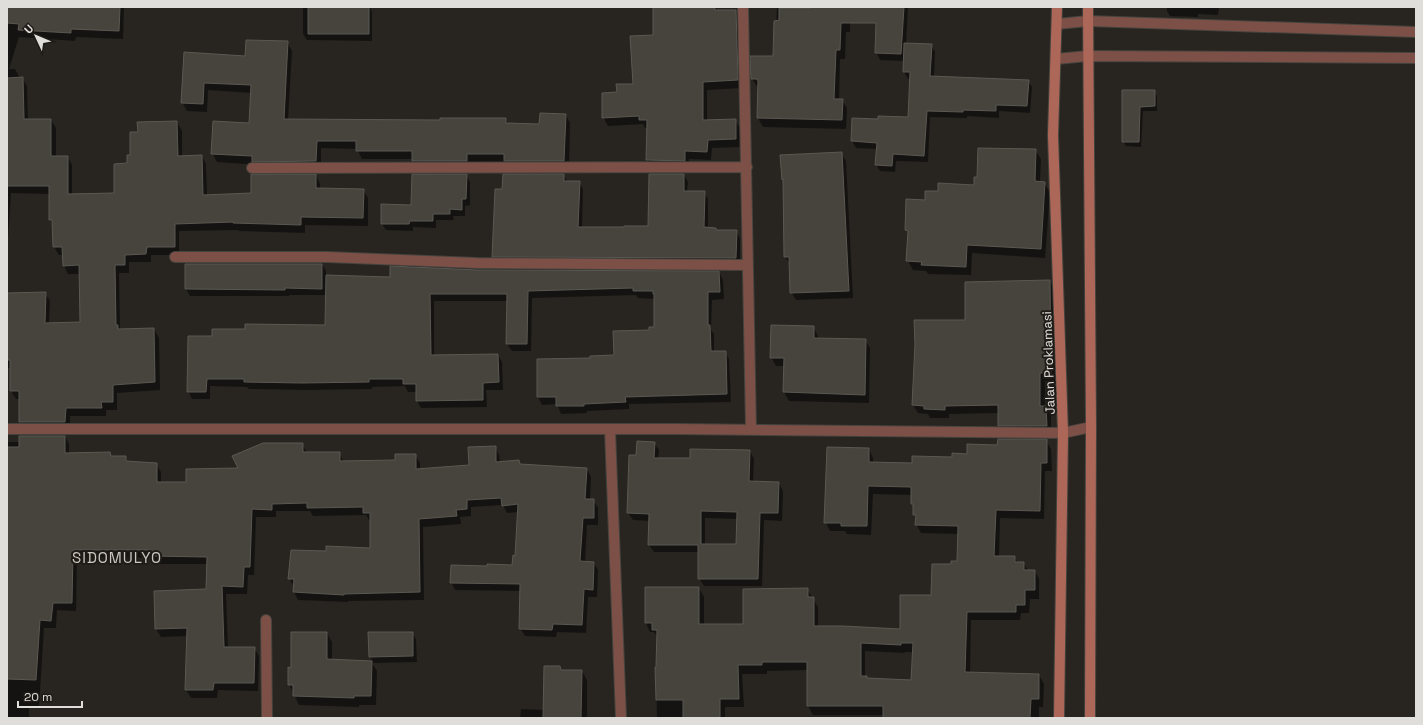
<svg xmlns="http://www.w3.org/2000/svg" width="1423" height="725" font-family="'Space Grotesk',sans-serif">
<rect width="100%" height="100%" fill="#282520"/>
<path fill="#0007" fill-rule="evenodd" d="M 7,7 L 124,7 L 123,39 L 76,37 L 75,41 L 19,37 L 9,69 L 15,69 L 20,78 L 22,78 L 27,86 L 28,120 L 51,120 L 56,128 L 56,157 L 68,157 L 72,165 L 72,195 L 115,194 L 128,164 L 139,133 L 177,122 L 182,131 L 182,157 L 202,156 L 206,164 L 207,195 L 252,194 L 316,175 L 320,184 L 320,189 L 363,190 L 368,198 L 368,226 L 305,225 L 305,233 L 239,231 L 238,230 L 179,231 L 179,255 L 151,255 L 151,262 L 129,262 L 129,273 L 119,273 L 120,329 L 154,329 L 159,338 L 160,390 L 117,393 L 117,410 L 106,410 L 106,416 L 70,416 L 70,430 L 25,430 L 20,422 L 20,399 L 16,399 L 11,391 L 11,368 L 7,368 L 7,294 L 45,293 L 50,301 L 49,323 L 81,323 L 80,274 L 68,274 L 64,266 L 63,255 L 59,255 L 54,247 L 53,225 L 50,220 L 50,194 L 11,193 L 8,239 L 7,239 Z
M 303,7 L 370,7 L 372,12 L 372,41 L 307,40 L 303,34 Z
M 654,7 L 717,7 L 717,11 L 736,11 L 741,19 L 742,88 L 707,90 L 707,121 L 735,120 L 740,128 L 740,147 L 712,148 L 711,160 L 689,159 L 689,169 L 652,168 L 647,160 L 648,128 L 645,128 L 643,124 L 608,126 L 603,117 L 618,93 L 634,84 L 654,36 Z
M 777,7 L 850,7 L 850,32 L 846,32 L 845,59 L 840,59 L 839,100 L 842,100 L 847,108 L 846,129 L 763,127 L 758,118 L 758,88 L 752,79 L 774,57 Z
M 877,7 L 908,7 L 906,44 L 931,45 L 935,52 L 934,77 L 1028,81 L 1032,87 L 1030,113 L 999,111 L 999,118 L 967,116 L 967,118 L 930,117 L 928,162 L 896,161 L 895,172 L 880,171 L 876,165 L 877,149 L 856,148 L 852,141 L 853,119 L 879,120 L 909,118 L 911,79 L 908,79 L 904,72 L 904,61 L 880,60 L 876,52 Z
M 1167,7 L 1219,7 L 1218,15 L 1198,14 L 1198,17 L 1170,16 L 1167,11 Z
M 287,42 L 292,51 L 288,120 L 441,121 L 506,119 L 509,124 L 540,125 L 566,115 L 570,123 L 569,169 L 510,169 L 506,162 L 471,162 L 471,169 L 418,169 L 413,161 L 413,159 L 362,159 L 357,149 L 321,148 L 321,169 L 217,162 L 212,153 L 250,124 L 252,93 L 208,90 L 207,112 L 187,111 L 182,102 L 185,53 L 246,57 Z
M 1123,91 L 1154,91 L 1157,96 L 1157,111 L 1143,111 L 1141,147 L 1126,146 L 1123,141 Z
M 1035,150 L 1041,159 L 1040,182 L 1044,183 L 1050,192 L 1045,258 L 972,253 L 971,275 L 928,274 L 926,271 L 913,270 L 908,261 L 909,235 L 906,230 L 926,201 L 939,192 L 975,186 Z
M 841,153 L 846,161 L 853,298 L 796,300 L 791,292 L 790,264 L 785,257 L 784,182 L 783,179 L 782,156 Z
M 466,175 L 470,182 L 470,205 L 465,206 L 465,216 L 453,216 L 454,220 L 436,220 L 436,228 L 413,227 L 413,231 L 386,230 L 382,224 Z
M 563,175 L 568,182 L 579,182 L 583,189 L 582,228 L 649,227 L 684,175 L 688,182 L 687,192 L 704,192 L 708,199 L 708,228 L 716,231 L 736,231 L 740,238 L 740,265 L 497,264 L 493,256 L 503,190 Z
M 186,264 L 322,264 L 326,271 L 326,276 L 391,278 L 477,270 L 719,272 L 723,280 L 724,299 L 712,300 L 711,330 L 714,334 L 714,352 L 725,352 L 729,359 L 731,402 L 629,404 L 629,409 L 587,411 L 587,413 L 561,414 L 557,404 L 542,405 L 538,397 L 538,360 L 591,359 L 615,356 L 655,328 L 655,299 L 638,298 L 636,295 L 532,298 L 531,351 L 512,351 L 507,344 L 508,301 L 434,301 L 434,356 L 498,355 L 502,362 L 503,390 L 486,390 L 487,407 L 421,408 L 417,401 L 417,392 L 408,392 L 405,386 L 372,387 L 372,389 L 307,390 L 249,389 L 247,387 L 210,386 L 210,399 L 192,399 L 188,391 L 213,337 L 246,330 L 326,326 L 327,295 L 289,295 L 289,296 L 190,296 L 186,289 Z
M 1050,281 L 1054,290 L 1056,381 L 1045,381 L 1045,407 L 1051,415 L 1051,435 L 1004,434 L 999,426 L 999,413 L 949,414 L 949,418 L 930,418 L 928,414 L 918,413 L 913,405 L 966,321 Z
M 813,327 L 818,336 L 818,339 L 865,340 L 870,348 L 869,403 L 789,401 L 784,392 L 785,366 L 776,366 L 771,357 Z
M 65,436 L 69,444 L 69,454 L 110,453 L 112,457 L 125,457 L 128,463 L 156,464 L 161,472 L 161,483 L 187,483 L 240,469 L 302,444 L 307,453 L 339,453 L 344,462 L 396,461 L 415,455 L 420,463 L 420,470 L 471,466 L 495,447 L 499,455 L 500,463 L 519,462 L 521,466 L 587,469 L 591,477 L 590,500 L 593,500 L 598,508 L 598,525 L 587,525 L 585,562 L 594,563 L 598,570 L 597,597 L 588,597 L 586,633 L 557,632 L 556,637 L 525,636 L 520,628 L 521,591 L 455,590 L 451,582 L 488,567 L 513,566 L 516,557 L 519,512 L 507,513 L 503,505 L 471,507 L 471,516 L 460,517 L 461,524 L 423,527 L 424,600 L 348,601 L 348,602 L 298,600 L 294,592 L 294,587 L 289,578 L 327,552 L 371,549 L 371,520 L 369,520 L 366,515 L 313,516 L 310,511 L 276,511 L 276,517 L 256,517 L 254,575 L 248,575 L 247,594 L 226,594 L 228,648 L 254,648 L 259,656 L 258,691 L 218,690 L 217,698 L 191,698 L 186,690 L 188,636 L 161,637 L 156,629 L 155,592 L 206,590 L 208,564 L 155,564 L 152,558 L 77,557 L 76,611 L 57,610 L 56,628 L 44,628 L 39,708 L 29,707 L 29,718 L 7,718 L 7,442 L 20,442 Z
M 1046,440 L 1051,449 L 1052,471 L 1045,471 L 1044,519 L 1000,518 L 999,557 L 1014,557 L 1018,563 L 1024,563 L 1028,571 L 1035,571 L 1039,579 L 1039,599 L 1030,599 L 1029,613 L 1021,613 L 1020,620 L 971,620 L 970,673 L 1039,675 L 1044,684 L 1043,707 L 1039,707 L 1039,718 L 884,718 L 884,715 L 813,715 L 808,706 L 808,670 L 767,671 L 767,674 L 742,674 L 744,707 L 725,707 L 725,718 L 657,718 L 656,668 L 658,638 L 654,632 L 650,632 L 646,623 L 646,588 L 699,588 L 704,597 L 704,625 L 744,625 L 807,589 L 818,607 L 818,627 L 901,630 L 932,596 L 952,565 L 958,562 L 958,534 L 921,533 L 916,524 L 914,508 L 912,503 L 912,495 L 873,494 L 871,535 L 847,534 L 845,531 L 830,531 L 826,523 L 869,449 L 873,458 L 873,464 L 913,464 L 968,455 L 998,446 ZM 865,651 L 905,653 L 905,652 L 913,652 L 912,681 L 867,679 L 865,677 Z
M 654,443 L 659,450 L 658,459 L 691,459 L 750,451 L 754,459 L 753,482 L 779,483 L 783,491 L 782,521 L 764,520 L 762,586 L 704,586 L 699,578 L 699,552 L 654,552 L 649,545 L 650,521 L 633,520 L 628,513 L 637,456 ZM 705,518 L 738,519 L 737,545 L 705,545 Z
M 327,633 L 332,642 L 332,660 L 373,662 L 370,656 L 412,633 L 416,639 L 417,662 L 372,663 L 377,671 L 376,705 L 359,705 L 359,707 L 299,705 L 289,684 L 292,669 Z
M 560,667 L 562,671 L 582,671 L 587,680 L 587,718 L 588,718 L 520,718 L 521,709 L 544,710 Z"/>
<path fill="#47443e" stroke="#5b5852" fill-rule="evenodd" d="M 7,7 L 120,7 L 119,31 L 71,29 L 71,33 L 18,30 L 19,24 L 7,23 Z
M 308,7 L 369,7 L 369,34 L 308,34 Z
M 653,7 L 715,7 L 715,10 L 736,10 L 738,80 L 703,82 L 703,120 L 736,119 L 736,139 L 708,140 L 707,152 L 685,151 L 685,161 L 646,160 L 647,120 L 639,120 L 639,116 L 602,118 L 602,93 L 617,92 L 616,84 L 633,84 L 630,36 L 653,35 Z
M 811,7 L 904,7 L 901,54 L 875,53 L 876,23 L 841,23 L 840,50 L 836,50 L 834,99 L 843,99 L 842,120 L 757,118 L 758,81 L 757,79 L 751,79 L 750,56 L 773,56 L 774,21 L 779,20 L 779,8 L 811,8 Z
M 246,40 L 288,41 L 284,119 L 440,120 L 440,118 L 506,118 L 506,123 L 539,124 L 540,113 L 566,114 L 564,161 L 504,161 L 504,154 L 467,154 L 467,161 L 412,161 L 412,151 L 356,151 L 356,141 L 317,141 L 316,161 L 252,162 L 252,156 L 211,154 L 213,121 L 249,123 L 251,85 L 204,83 L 203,104 L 181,103 L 184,52 L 245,56 Z
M 904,43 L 932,44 L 930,76 L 1029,80 L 1027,106 L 996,105 L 996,111 L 963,110 L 963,112 L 927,111 L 924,156 L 893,154 L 892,166 L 875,165 L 877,143 L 851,141 L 852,118 L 878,119 L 878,116 L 908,117 L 910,72 L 903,72 Z
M 23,77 L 24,119 L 51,119 L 51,156 L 68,156 L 68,194 L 114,193 L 114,164 L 127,163 L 127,155 L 130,155 L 130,132 L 138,132 L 137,122 L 177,121 L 178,156 L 202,155 L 203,195 L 251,193 L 251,174 L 316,174 L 316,188 L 364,189 L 363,218 L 301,217 L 301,225 L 233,223 L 233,222 L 175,224 L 175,247 L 147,247 L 146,254 L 125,255 L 125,265 L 115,265 L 116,325 L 118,325 L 118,329 L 154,328 L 155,382 L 113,385 L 113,402 L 101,402 L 102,408 L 66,408 L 65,422 L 19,422 L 19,391 L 10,391 L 10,360 L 7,360 L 7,293 L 46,292 L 45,323 L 80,322 L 79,265 L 63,266 L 62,247 L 53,247 L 52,220 L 49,220 L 49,186 L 7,186 L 7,78 Z
M 1122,90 L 1155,90 L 1155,106 L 1140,107 L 1139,142 L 1122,142 Z
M 978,148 L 1036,149 L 1035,181 L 1045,182 L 1041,249 L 967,245 L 966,267 L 921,265 L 922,262 L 906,261 L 908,231 L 905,230 L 906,199 L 925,200 L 925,191 L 938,191 L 938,183 L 974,185 L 974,177 L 977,177 Z
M 842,152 L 849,291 L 790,293 L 789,257 L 784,257 L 783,179 L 782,180 L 780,155 Z
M 412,174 L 467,174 L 466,199 L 462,199 L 462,210 L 450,209 L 450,214 L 433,214 L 433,221 L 410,221 L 409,224 L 381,224 L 381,204 L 411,205 Z
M 503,174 L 564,174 L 564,181 L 580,181 L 578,227 L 624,227 L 624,226 L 648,226 L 649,174 L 684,174 L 684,191 L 705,191 L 704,227 L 716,228 L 716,230 L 737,230 L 736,258 L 492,257 L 495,189 L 502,189 Z
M 185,264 L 322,264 L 322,289 L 285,288 L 285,290 L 185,289 Z
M 390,266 L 477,270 L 719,271 L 720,292 L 708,292 L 708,325 L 710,325 L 711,351 L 726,351 L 727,394 L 625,397 L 626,402 L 584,404 L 584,406 L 556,406 L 556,397 L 537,397 L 537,359 L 590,358 L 590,356 L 614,355 L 613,331 L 649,330 L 649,327 L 654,327 L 654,294 L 653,294 L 653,291 L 633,291 L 633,288 L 528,291 L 527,344 L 506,344 L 507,294 L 430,294 L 431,355 L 498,354 L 499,382 L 483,383 L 483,400 L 416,401 L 416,384 L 403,384 L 403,379 L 369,379 L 369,382 L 302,383 L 244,382 L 244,379 L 207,379 L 206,392 L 187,392 L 188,336 L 212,336 L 212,329 L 245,329 L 245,324 L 325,325 L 326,275 L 390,277 Z
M 1050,280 L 1051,373 L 1040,373 L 1040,406 L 1046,406 L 1047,426 L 998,426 L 998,405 L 945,406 L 945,410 L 924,409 L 924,406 L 912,405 L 915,344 L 914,320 L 965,320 L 965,282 Z
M 771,325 L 814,326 L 814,338 L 866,339 L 865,395 L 783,392 L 784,358 L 770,358 Z
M 19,436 L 65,436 L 65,453 L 110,452 L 111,456 L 126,456 L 126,461 L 157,463 L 157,482 L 186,482 L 186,469 L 238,468 L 232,456 L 263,443 L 303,443 L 303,452 L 340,452 L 340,461 L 395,460 L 395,454 L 416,454 L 416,469 L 469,465 L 468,447 L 496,446 L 496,462 L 519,460 L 520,464 L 587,468 L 585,499 L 594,499 L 594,518 L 583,518 L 580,561 L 594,562 L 593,590 L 584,589 L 582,625 L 553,624 L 552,630 L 519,629 L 520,584 L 450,583 L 451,565 L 487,566 L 487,564 L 512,565 L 513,555 L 515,556 L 518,504 L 502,506 L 501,498 L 467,500 L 467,509 L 456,510 L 457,516 L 419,519 L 420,592 L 344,594 L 344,595 L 293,592 L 294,579 L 288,579 L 291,550 L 326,551 L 326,546 L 370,548 L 370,513 L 363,513 L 363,507 L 307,508 L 307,503 L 272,504 L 272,510 L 252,509 L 250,567 L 244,567 L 243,587 L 222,586 L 224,647 L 255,647 L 254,683 L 214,683 L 213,690 L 185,690 L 187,628 L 155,629 L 154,591 L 206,589 L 207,557 L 150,556 L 150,550 L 73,550 L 72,603 L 53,603 L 51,621 L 40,620 L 36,680 L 7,679 L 7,447 L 19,447 Z
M 998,439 L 1047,439 L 1047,463 L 1041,463 L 1040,511 L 996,510 L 994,556 L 1015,556 L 1015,562 L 1024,562 L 1024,570 L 1035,570 L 1035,590 L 1025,590 L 1025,605 L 1016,605 L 1016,612 L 967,612 L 965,672 L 1039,674 L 1039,699 L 1031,699 L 1030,718 L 883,718 L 883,706 L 807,706 L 807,662 L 762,662 L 762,665 L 738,665 L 739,699 L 720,699 L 720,718 L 683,718 L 683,700 L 656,700 L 655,667 L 656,667 L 657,630 L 652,630 L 652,623 L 645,623 L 645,587 L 699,587 L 699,624 L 743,624 L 743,589 L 808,588 L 808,597 L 814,597 L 814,626 L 843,626 L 900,629 L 900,595 L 931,595 L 932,564 L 951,564 L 951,561 L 957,561 L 958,526 L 915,525 L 916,515 L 913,515 L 913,504 L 911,504 L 911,487 L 868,486 L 867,526 L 841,526 L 841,523 L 824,523 L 827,447 L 869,448 L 869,462 L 912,463 L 912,456 L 952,457 L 952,453 L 967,454 L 967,444 L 997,445 ZM 861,643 L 901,645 L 901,643 L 913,643 L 911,680 L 867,678 L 867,676 L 861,676 Z
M 637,441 L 655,442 L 654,458 L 690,458 L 690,449 L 750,450 L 749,481 L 779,482 L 778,513 L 760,513 L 758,579 L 698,579 L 698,545 L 648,545 L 649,514 L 627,513 L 629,455 L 636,455 ZM 701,511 L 737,512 L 736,544 L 701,544 Z
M 291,632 L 327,632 L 327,659 L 372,661 L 371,696 L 354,696 L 354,698 L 293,696 L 293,685 L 288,685 L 288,667 L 291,668 Z
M 368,632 L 413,632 L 413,656 L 369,657 Z
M 544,666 L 560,666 L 561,670 L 582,670 L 581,718 L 543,718 Z"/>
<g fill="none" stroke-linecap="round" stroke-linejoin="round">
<defs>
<path id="street" d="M 743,7 C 746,148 748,289 751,430
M 1057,24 L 1088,21 L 1416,32
M 1056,59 L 1088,56 L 1416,58
M 252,168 L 747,167
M 175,257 L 327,257 L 477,263 L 747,265
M 7,429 L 677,429 L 1063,433 L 1091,427
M 610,430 L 621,718
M 266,620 L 267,718"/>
<path id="secondary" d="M 1057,7 L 1053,135 L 1063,433 L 1059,718
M 1088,7 L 1091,427 L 1090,718"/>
</defs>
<use href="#street" stroke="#45433e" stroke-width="12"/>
<use href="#secondary" stroke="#45433e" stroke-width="12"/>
<use href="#street" stroke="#7c5047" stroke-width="10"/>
<use href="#secondary" stroke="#ad6758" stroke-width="10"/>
</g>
<g text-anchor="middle" stroke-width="4" stroke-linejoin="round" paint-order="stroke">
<g font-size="13" fill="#e0dedb" stroke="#1f1c17">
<text transform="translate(1048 363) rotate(-92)" y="5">Jalan Proklamasi</text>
</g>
<g font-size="15" letter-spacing="1" fill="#cbc7c0" stroke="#1f1c17">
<text x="117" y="563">SIDOMULYO</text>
</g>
</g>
<rect width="1423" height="725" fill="none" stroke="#e0dedb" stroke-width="16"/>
<g transform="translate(36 36) rotate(314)" stroke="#1f1c17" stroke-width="3" paint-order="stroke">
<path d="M0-3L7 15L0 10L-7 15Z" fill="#e0dedb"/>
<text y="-6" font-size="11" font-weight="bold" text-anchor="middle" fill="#e0dedb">U</text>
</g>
<path d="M18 701v6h64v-6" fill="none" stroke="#e0dedb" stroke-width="2"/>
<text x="24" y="701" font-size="12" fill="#e0dedb" stroke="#1f1c17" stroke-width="3" paint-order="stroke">20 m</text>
</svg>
